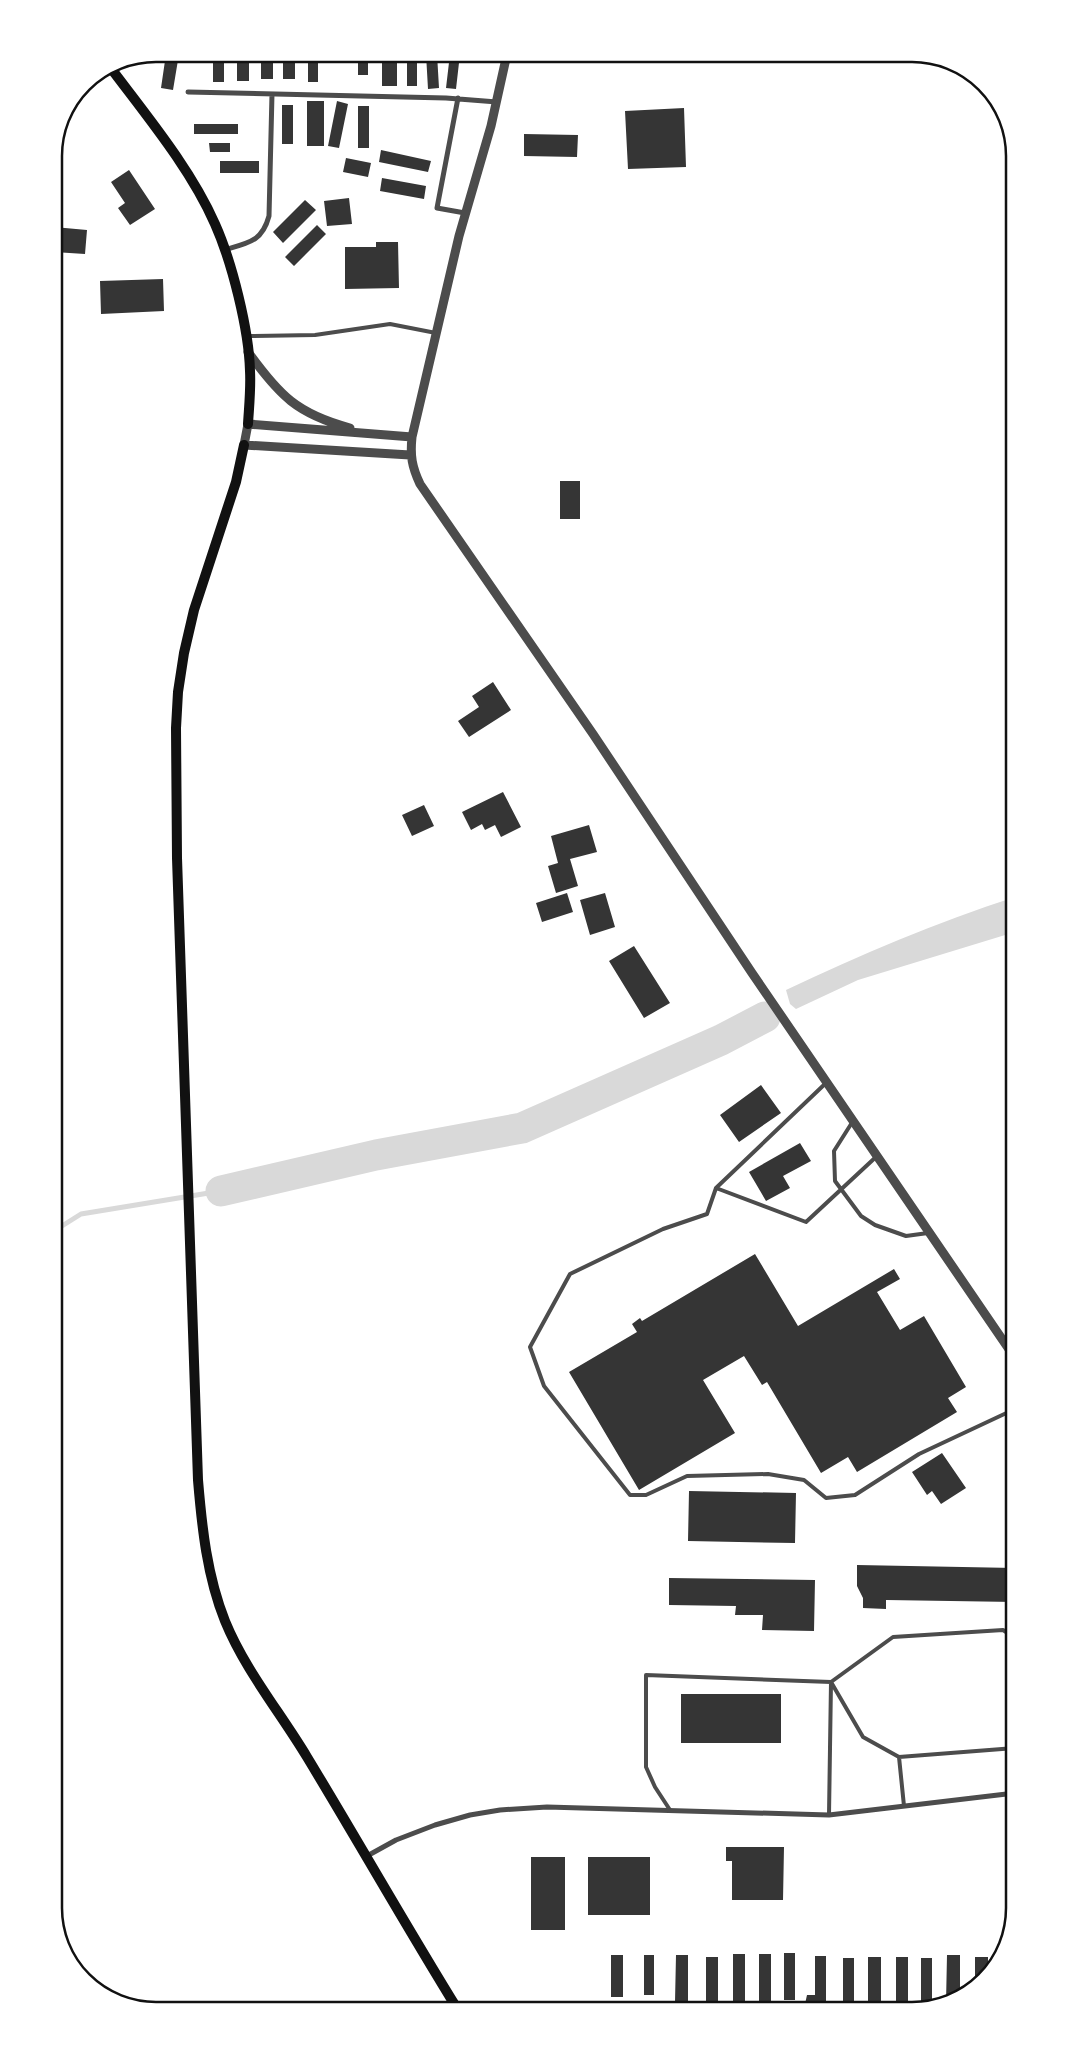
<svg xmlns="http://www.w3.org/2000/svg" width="1069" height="2064" font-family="'Sofia Sans Condensed',sans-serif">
<rect width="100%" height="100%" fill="#fff"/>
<path fill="#d9d9d9" d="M 1015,897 L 1015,932 L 858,980 L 796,1009 L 790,1004 L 786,990 C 860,955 937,922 1015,897 Z"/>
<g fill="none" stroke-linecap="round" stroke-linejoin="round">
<path stroke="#d9d9d9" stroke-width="5" d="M 54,1231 L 81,1214 L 221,1191"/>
<path stroke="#d9d9d9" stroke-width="31" d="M 221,1191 L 376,1155 L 522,1128 L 721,1040 L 765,1017"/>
</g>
<path fill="#353535" d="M 166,54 L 179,54 L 173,90 L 161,88 Z
M 213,54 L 224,54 L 224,82 L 213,82 Z
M 237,54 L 249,54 L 249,81 L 237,81 Z
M 261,54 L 273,54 L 273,79 L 261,79 Z
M 283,54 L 295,54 L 295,79 L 283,79 Z
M 308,54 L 318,54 L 318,82 L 308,82 Z
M 358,54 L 368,54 L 368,75 L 358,75 Z
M 382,54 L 397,54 L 397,86 L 382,86 Z
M 407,54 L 417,54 L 417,86 L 407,86 Z
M 426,54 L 437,54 L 439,88 L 428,89 Z
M 450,54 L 460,54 L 456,89 L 446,88 Z
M 568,54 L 587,54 L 580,63 Z
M 307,101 L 324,101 L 324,146 L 307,146 Z
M 337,101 L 348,104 L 339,148 L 328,146 Z
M 282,105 L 293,105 L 293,144 L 282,144 Z
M 358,106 L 369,106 L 369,148 L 358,148 Z
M 684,108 L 686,167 L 628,169 L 625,111 Z
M 194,124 L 238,124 L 238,134 L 194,134 Z
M 524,134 L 578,135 L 577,157 L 524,156 Z
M 209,143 L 230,143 L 230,152 L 210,152 Z
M 381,150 L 431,161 L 428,172 L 379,162 Z
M 346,158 L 371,163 L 368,177 L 343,172 Z
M 220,161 L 259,161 L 259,173 L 220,173 Z
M 129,170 L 155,209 L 130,225 L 118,208 L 125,203 L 111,182 Z
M 382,178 L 426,186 L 424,199 L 380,191 Z
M 349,198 L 352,224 L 327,226 L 324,201 Z
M 305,200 L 316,210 L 283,243 L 273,232 Z
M 317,225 L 326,234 L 294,266 L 285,257 Z
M 54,227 L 87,230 L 85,254 L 54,252 Z
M 376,242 L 398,242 L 399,288 L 345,289 L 345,247 L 376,247 Z
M 163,279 L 164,311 L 101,314 L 100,281 Z
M 54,376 L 62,376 L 62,412 L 54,412 Z
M 560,481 L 580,481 L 580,519 L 560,519 Z
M 493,682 L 511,710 L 469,737 L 458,721 L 479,707 L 472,696 Z
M 503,792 L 521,827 L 501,837 L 495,825 L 485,830 L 482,824 L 471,830 L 462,812 Z
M 424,805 L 434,826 L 412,836 L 402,815 Z
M 589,825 L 597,852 L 570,859 L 578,886 L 556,893 L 548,866 L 558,863 L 551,836 Z
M 567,893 L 573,912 L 542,922 L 536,903 Z
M 605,893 L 615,927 L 590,935 L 580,900 Z
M 634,946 L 670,1003 L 644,1018 L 609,961 Z
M 761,1085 L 781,1113 L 739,1142 L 720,1115 Z
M 800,1143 L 811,1161 L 783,1176 L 790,1188 L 766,1201 L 749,1172 Z
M 755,1254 L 798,1326 L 894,1269 L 900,1279 L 877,1292 L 900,1330 L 924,1316 L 966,1387 L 948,1398 L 957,1412 L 857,1472 L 848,1457 L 821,1473 L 767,1382 L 762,1385 L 744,1356 L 703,1380 L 735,1433 L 639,1490 L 569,1372 L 637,1332 L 632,1324 L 640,1318 L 642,1321 Z
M 942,1453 L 966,1488 L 941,1504 L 932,1491 L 927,1495 L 912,1472 Z
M 689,1491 L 796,1493 L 795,1543 L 688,1541 Z
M 857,1565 L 1015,1568 L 1015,1602 L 886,1600 L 886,1609 L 863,1608 L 863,1598 L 857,1586 Z
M 669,1578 L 815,1580 L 814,1631 L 762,1630 L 763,1615 L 735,1615 L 736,1606 L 669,1605 Z
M 681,1694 L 781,1694 L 781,1743 L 681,1743 Z
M 726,1847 L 784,1847 L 783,1900 L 732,1900 L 732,1861 L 726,1861 Z
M 531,1857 L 565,1857 L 565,1930 L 531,1930 Z
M 588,1857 L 650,1857 L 650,1915 L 588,1915 Z
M 784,1953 L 795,1953 L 795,2000 L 784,2000 Z
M 733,1954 L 745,1954 L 745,2008 L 733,2008 Z
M 759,1954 L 771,1954 L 771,2007 L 759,2007 Z
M 611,1955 L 623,1955 L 623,1997 L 611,1997 Z
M 644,1955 L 654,1955 L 654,1995 L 644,1995 Z
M 676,1955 L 688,1955 L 688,2002 L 675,2002 Z
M 947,1955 L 960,1955 L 960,1996 L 951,2003 L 946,2003 Z
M 815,1956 L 826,1956 L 826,2009 L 815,2010 L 815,2004 L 805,2004 L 807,1995 L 815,1995 Z
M 706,1957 L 718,1957 L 718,2006 L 706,2006 Z
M 868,1957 L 881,1957 L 881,2010 L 868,2010 Z
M 896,1957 L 908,1957 L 908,2010 L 896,2010 Z
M 975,1957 L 988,1957 L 988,1973 L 975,1983 Z
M 843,1958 L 854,1958 L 854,2004 L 843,2004 Z
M 921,1958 L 932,1958 L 932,2006 L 921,2006 Z"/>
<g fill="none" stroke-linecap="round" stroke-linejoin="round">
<path stroke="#4c4c4c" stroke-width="4" d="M 248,336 L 315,335 L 390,324 L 436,333
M 827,1082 L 716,1188 L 806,1222 L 877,1156
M 853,1121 L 834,1151 L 835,1181 L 861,1216 L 875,1225 L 906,1236 L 928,1233
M 716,1188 L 707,1214 L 663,1229 L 570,1274 L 530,1347 L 544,1386 L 630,1495 L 646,1495 L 687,1476 L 768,1474 L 804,1480 L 826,1498 L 855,1495 L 919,1454 L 1015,1409
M 899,1757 L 863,1737 L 831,1682 L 893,1637 L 1003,1630 L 1015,1638
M 904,1806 L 899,1757 L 1015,1748
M 670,1810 L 655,1787 L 646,1767 L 646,1675 L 831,1682 L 829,1815"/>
<path stroke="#4c4c4c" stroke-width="5" d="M 188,92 L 446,98 L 497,102
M 458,98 L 437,208 L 465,213
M 224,250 C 248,243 262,242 269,216 L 272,94
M 367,1856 L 396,1840 L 435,1825 L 470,1815 L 500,1810 L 547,1807 L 829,1815 L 1015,1793"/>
<path stroke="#4c4c4c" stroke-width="9" d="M 507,54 L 491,126 L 459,236 L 412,437 C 410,456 412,467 420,484 L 593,734 L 752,973 L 1015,1358
M 248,352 C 279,395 297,414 350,428
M 410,455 L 244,445 L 248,424 L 412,437"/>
<path stroke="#111" stroke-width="10" d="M 110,67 C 146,115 191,169 215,224 C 232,262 249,330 250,371 C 251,389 249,407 248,424
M 244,445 L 236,482 L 194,610 L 184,653 L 178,692 L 176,728 L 177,858 L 198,1480 C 202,1528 207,1576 225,1621 C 245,1670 280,1712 307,1757 C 358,1841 406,1926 458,2010"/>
</g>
<path d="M0 0H1069V2064H0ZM156 62H912A94 94 0 0 1 1006 156V1908A94 94 0 0 1 912 2002H156A94 94 0 0 1 62 1908V156A94 94 0 0 1 156 62Z" fill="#fff" fill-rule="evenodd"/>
<path fill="none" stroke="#111" stroke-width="2.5" d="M156 62H912A94 94 0 0 1 1006 156V1908A94 94 0 0 1 912 2002H156A94 94 0 0 1 62 1908V156A94 94 0 0 1 156 62Z"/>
</svg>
